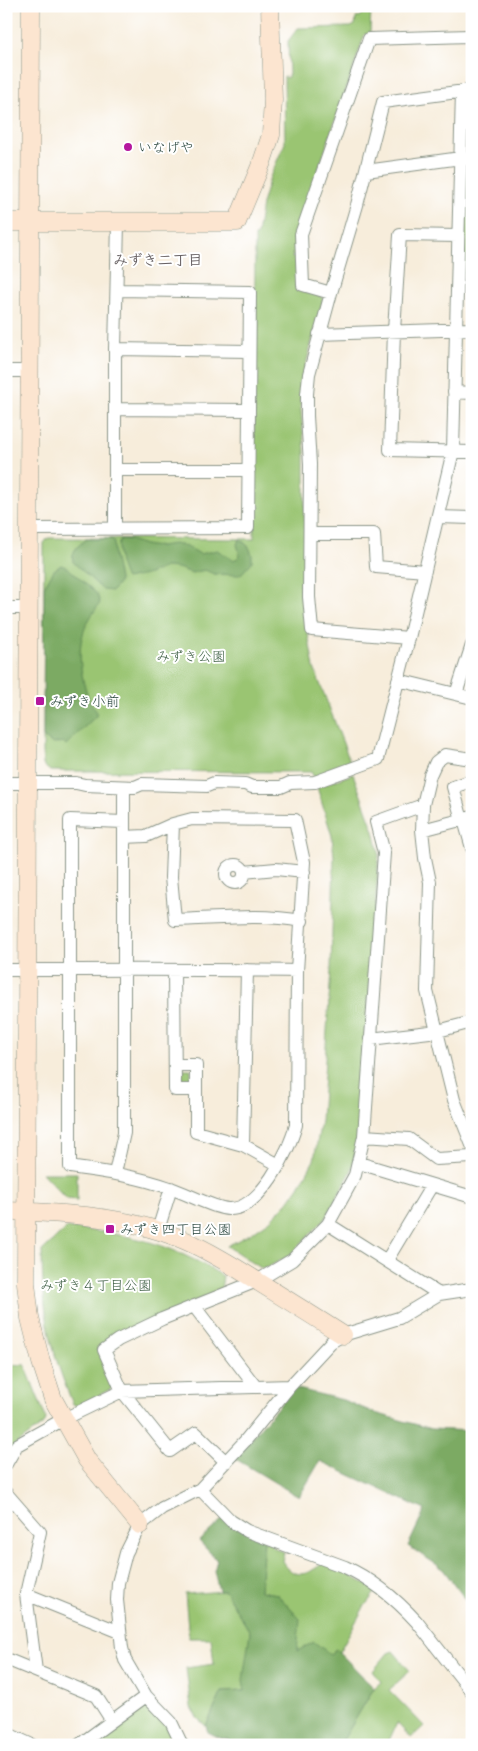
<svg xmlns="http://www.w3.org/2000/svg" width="478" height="1751" font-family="Kalam,'Klee One',sans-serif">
<rect width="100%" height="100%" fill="#fff"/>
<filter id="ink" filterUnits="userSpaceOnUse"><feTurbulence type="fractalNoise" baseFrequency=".02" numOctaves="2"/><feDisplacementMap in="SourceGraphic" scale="10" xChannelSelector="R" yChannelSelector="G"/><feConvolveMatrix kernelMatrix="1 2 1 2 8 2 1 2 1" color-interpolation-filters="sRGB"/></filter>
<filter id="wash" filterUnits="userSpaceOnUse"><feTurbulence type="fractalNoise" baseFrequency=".0096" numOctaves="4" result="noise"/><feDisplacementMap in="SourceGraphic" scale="20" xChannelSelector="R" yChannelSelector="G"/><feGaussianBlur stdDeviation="1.12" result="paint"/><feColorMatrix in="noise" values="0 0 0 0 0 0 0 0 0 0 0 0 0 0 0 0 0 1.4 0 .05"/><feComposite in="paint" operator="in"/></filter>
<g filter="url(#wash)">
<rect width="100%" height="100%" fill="#f7eddb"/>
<path fill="#9ac572" stroke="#5c8153" d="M 367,8 L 371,8 L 370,34 L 365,34 L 297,232 L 296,247 L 297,289 L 320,295 L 323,299 L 305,368 L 300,401 L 305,451 L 305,599 L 308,634 L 314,668 L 351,764 L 314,777 L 311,772 L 50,771 L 43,765 L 44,543 L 48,538 L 254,539 L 255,236 L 257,235 L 262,204 L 270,177 L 285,143 L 284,76 L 287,78 L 289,74 L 288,41 L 298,28 L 351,27 L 355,25 L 356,18 L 361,16 Z
M 468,163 L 472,164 L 472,273 L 462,273 L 464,166 Z
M 353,774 L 374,831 L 379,852 L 360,1133 L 351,1172 L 325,1219 L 289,1256 L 266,1268 L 261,1268 L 227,1246 L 250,1234 L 269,1221 L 288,1202 L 302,1182 L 314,1160 L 321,1121 L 331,970 L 334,857 L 332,836 L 317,787 Z
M 181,1069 L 191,1069 L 191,1084 L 181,1084 Z
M 42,1173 L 77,1173 L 77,1200 L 67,1199 Z
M 67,1228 C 108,1232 151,1238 188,1257 C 200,1262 211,1269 223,1276 L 221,1290 L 114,1337 L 97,1348 L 113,1385 L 111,1389 L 78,1406 L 73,1404 C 50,1351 42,1309 42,1251 Z
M 6,1364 L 25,1365 L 46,1418 L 45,1423 L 6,1452 Z
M 264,1540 L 271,1543 L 273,1547 L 284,1552 L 282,1561 C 295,1581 308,1575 324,1562 L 377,1590 L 364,1607 L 339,1652 L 336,1649 L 330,1654 L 297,1651 L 260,1591 Z
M 225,1591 L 250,1632 L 245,1691 L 222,1692 L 206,1726 L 197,1718 L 191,1707 L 186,1668 L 214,1664 L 211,1638 L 189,1638 L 185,1594 Z
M 393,1651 L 410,1671 L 389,1690 L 424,1726 L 411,1738 L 397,1723 L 387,1745 L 340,1745 L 374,1688 L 381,1682 L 373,1671 L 388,1653 Z
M 146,1703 L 161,1715 L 178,1745 L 85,1745 Z"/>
<path fill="#7baa64" stroke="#4d744c" d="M 87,539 L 111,539 L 114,541 L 114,555 L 119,579 L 119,583 L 112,591 L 103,590 L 73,562 C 71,551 78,545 87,539 Z
M 121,539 C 132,539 141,545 151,546 C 157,547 161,546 167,545 C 180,542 190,548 200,554 L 217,550 L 233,560 L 238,558 L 240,555 L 237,544 L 240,539 L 249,547 L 252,555 L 252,562 L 240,575 L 214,574 L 205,570 L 192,573 L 178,568 L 166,567 L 146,575 L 126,579 C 121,569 114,548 121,539 Z
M 61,565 L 68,568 L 97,594 L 100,603 C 93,613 86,623 83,634 C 76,655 83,696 97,712 L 96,716 L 66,745 L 63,742 L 53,744 L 43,737 L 44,587 L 54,570 Z
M 294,1388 L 343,1400 L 375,1413 L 432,1429 L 472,1431 L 472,1608 L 442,1568 L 408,1546 L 425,1510 L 320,1461 L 299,1497 L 234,1458 Z
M 224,1518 L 264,1540 L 260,1591 L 277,1594 L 300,1619 L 297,1651 L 314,1642 L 330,1654 L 336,1649 L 374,1688 L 340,1745 L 318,1743 L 317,1745 L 231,1745 L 229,1739 L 220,1738 L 208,1732 L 206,1726 L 222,1692 L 245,1691 L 243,1680 L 250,1632 L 225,1591 L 219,1591 L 214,1571 L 217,1560 L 199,1541 Z"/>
</g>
<g filter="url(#ink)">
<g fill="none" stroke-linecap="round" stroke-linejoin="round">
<defs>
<path id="street" d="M 366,171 L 461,158 L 472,159
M 458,236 L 400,235 L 394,331 L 390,450 L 472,452
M 331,293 L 303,285 L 301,234 L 369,39 L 469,36 L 472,41
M 319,334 L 472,329
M 115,349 L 249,351
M 6,371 L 30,371
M 454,392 L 472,393
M 115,409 L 248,410
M 116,470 L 249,470
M 438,517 L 472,518
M 30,529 L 248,528 L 250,292 L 117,290
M 115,529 L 115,349 L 118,223
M 310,534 L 374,534 L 376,567 L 425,571
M 6,608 L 29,608
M 409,638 L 312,630 L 309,597 L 310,464 L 307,416 L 307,394 L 309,374 L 331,293 L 357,205 L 383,102 L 472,90
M 398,680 L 472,698
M 456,694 L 472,645
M 472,759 L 445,755 L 436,762 L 430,775 L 423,805 L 422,830 L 425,858 L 430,882 L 427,991 L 454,1100 L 472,1145
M 6,783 L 76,783 L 85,785 L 135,787 L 142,784 L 207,786 L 214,783 L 245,784 L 252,787 L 281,787 L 290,783 L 315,782 L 378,759 L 409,638 L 453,451 L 462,91
M 462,820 L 453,787 L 468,782
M 464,820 L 472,848
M 173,824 L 171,877 L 175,920 C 217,919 260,913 302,921
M 422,830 L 472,817
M 124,837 L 146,836 L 173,824 L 192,819 L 295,820 L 304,862 L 297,971
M226 874a9 9 0 1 1 18 0a9 9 0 1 1-18 0Z
M 244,872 L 276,869 L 304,872
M 6,970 C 103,970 200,969 297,971 L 296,1125 C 289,1151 260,1211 228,1209 C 213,1208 186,1193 170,1188 C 136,1176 106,1172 70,1167 L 70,820 L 124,822
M 174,970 L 175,1090 L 196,1090 L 196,1132 L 243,1145 L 279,1165
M 370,1039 L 438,1031 L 472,1022
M 175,1065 L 196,1065 L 196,1090
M 364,1136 L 409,1139 L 436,1159 L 472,1157
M 243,1145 L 247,970
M 359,1163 L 472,1197
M 115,1173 L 124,1133 L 124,787
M 328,1224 L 439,1294
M 158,1230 L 171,1188
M 387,1260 L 432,1185
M 194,1306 L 255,1386
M 226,1462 L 196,1433 L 170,1451 L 122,1391 L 104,1350 L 118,1340 L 162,1319 L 257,1281 L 292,1260 L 328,1224 L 355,1175 L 364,1136 L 384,853 L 376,822 L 423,805
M 6,1464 L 17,1445 L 64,1419 L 122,1391 L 290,1386
M 200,1489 L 231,1521 L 247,1531 L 345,1567 C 372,1579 397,1600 417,1622 L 472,1692
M 6,1493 L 40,1532 L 26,1594 L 36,1671
M 26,1594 L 120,1632
M 6,1659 L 96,1696 L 112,1721
M 6,1733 L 32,1745
M 79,1745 L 146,1696
M 182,1745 L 171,1722 L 146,1696 L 125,1660 L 122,1648 L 117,1600 L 118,1583 L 126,1553 L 140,1525 L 162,1508 L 200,1489 L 245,1441 L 290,1386 L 331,1342 L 343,1335 L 399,1318 L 439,1294 L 472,1289"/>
<path id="secondary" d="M 31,6 L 26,1283 L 30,1318 L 41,1362 L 53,1399 L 87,1460 L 140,1525
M 6,222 L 237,222 L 262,162 L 271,135 L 273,100 L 270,6
M 6,1211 C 64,1213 125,1216 179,1238 C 204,1248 227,1262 249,1276 C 281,1296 312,1315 343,1335"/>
</defs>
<use href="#street" stroke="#8b9588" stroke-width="14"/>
<use href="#secondary" stroke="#8b9588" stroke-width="19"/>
<use href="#street" stroke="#fff" stroke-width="12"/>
<use href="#secondary" stroke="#fce5d0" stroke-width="18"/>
</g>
</g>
<g fill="#b5179e" stroke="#fff" stroke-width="2">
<circle cx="128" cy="147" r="5"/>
<rect x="35" y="696" width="10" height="10" rx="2.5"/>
<rect x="105" y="1224" width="10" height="10" rx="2.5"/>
</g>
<g text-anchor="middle" stroke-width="4" stroke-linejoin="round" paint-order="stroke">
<g font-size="14" fill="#1f3d34" stroke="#fff" text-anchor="start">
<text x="138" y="152">いなげや</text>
<text x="50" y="706">みずき小前</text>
<text x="120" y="1234">みずき四丁目公園</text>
</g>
<g font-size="14" fill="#3e5f44" stroke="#fff">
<text x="191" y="661">みずき公園</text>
<text x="96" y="1290">みずき４丁目公園</text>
</g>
<g font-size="15" font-weight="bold" fill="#696365" stroke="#fff">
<text x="158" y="265">みずき二丁目</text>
</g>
</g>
<rect width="478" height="1751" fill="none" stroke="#fff" stroke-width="25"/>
</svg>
